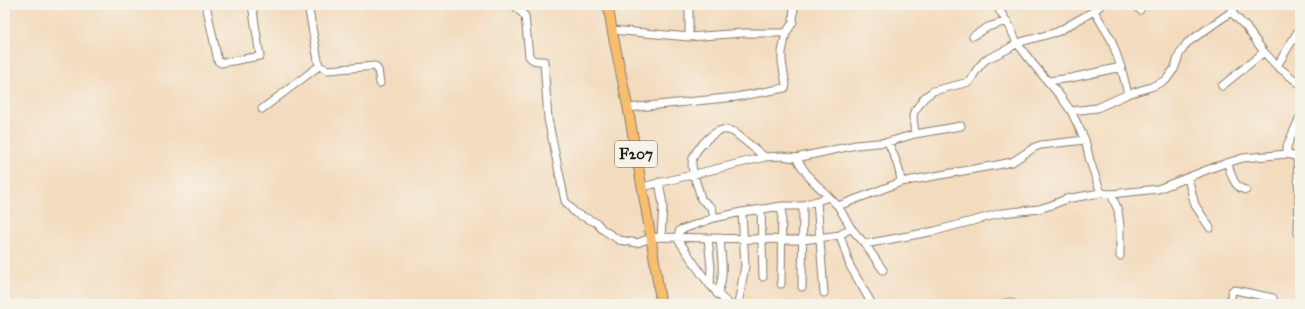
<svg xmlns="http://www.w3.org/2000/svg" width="1305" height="309" font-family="'IM FELL Great Primer',serif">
<rect width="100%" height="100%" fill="#f7f3e8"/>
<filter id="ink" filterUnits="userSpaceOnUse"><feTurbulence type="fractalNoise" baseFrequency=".025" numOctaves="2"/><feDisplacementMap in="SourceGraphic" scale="8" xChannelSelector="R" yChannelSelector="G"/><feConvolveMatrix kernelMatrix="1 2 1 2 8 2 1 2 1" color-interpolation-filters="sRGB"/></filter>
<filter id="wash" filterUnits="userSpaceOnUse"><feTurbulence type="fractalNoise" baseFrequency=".012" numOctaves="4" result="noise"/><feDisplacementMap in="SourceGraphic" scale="16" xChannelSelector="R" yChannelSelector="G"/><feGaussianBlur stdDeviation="0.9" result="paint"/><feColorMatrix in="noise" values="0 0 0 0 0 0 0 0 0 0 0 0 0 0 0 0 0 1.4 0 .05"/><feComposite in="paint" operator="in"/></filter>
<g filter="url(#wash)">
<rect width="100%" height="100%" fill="#f3dbbe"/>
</g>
<g filter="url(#ink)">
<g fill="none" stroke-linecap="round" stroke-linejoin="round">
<defs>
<path id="minor" d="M 206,5 L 218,61 L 221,63 L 260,56 L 252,5
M 308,5 L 319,66
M 514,5 L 525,16 L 529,56 C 533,62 537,61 544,61 L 548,119 L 565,201 L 575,213 L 597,223 L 602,229 L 619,240 L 637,243 L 651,238 L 661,237 L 803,240 L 840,235 L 851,228
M 689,5 L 689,37
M 996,5 L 1009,25 L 1017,43 L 1033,64 L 1061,97 L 1071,111 L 1085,140 L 1090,161 L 1101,193
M 1135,5 L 1140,10
M 1094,11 L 1111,39 L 1121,67 L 1128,94
M 1231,12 L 1246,27 L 1264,52 L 1277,66 L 1300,84
M 612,30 L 689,37 L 743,33 L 786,33
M 973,36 L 988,27 L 1007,21
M 319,66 L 328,70 L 375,66 L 378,70 L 380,83
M 1277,66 L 1298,31
M 1048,81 L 1071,78 L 1121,67
M 1222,86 L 1264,52
M 628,108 L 736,97 L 785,88 L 786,85 L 782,62 L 782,52 L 786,33 L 793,22 L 794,5
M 262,109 L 319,66
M 1071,111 L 1097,108 L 1128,94 L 1151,87 L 1166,80 L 1174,69 L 1180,53 L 1187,43 L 1231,12 L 1238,5
M 915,134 L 913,117 L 914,112 L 924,98 L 933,91 L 969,82 L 978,68 L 985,60 L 1008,49 L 1017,43 L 1057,32 L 1094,11 L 1101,5
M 888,142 C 894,156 900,167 901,182
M 1287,154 L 1287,146 L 1300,117
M 1297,156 L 1299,198 L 1298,233
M 796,158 L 809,177 L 838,206 L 851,228 L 865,244 L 883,270
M 1228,163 C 1230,172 1234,189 1246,190
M 1188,178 L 1195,205 L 1210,228
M 659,182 L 663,205 L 661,237
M 642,187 L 765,157 L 782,156 L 796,158 L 856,145 L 888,142 L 915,134 L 961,126
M 1111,194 L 1118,210 L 1120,226 L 1120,256
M 817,201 L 824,293
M 838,206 L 901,182 L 997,165 L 1012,162 L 1035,147 L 1041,145 L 1085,140
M 761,209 L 763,277
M 714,218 L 712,208 L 701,199 C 699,187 692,176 692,163 C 692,152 712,132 722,130 C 727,129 730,130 734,132 L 765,157
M 840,235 L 850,266 L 872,304
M 708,238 L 711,268 L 710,285
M 865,244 L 935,231 L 1002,213 L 1039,209 L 1052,205 L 1066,199 L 1101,193 L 1111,194 L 1158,189 L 1217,166 L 1243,158 L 1287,154 L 1300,158
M 781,284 L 782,206
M 802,287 L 803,206
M 717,294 C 726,277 721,257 720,238
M 729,304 C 707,286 693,261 677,238 L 680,230 L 714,218 L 742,212 L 782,206 L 803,206 L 806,204 L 817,201 L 829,197
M 738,304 L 745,266 L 742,212
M 1002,304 L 1010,302 L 1013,304
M 1230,304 L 1232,291 L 1235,290 L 1273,298"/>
<path id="major" d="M 608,5 L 612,30 L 628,108 L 651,238 L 661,304"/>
</defs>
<use href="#minor" stroke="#887c6d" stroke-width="9"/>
<use href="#major" stroke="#887c6d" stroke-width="11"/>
<use href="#minor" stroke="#fff" stroke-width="7"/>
<use href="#major" stroke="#f9be6d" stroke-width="9"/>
</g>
</g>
<g text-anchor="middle" stroke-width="3" stroke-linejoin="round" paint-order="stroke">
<rect fill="#f7f3e8" stroke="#5e5c59" stroke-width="1" x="615" y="141" width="42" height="26" rx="3"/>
<g font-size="15" font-weight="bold" fill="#1c1c1c">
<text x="636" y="159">F207</text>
</g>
</g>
<rect width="1305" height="309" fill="none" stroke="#f7f3e8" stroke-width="20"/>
</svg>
